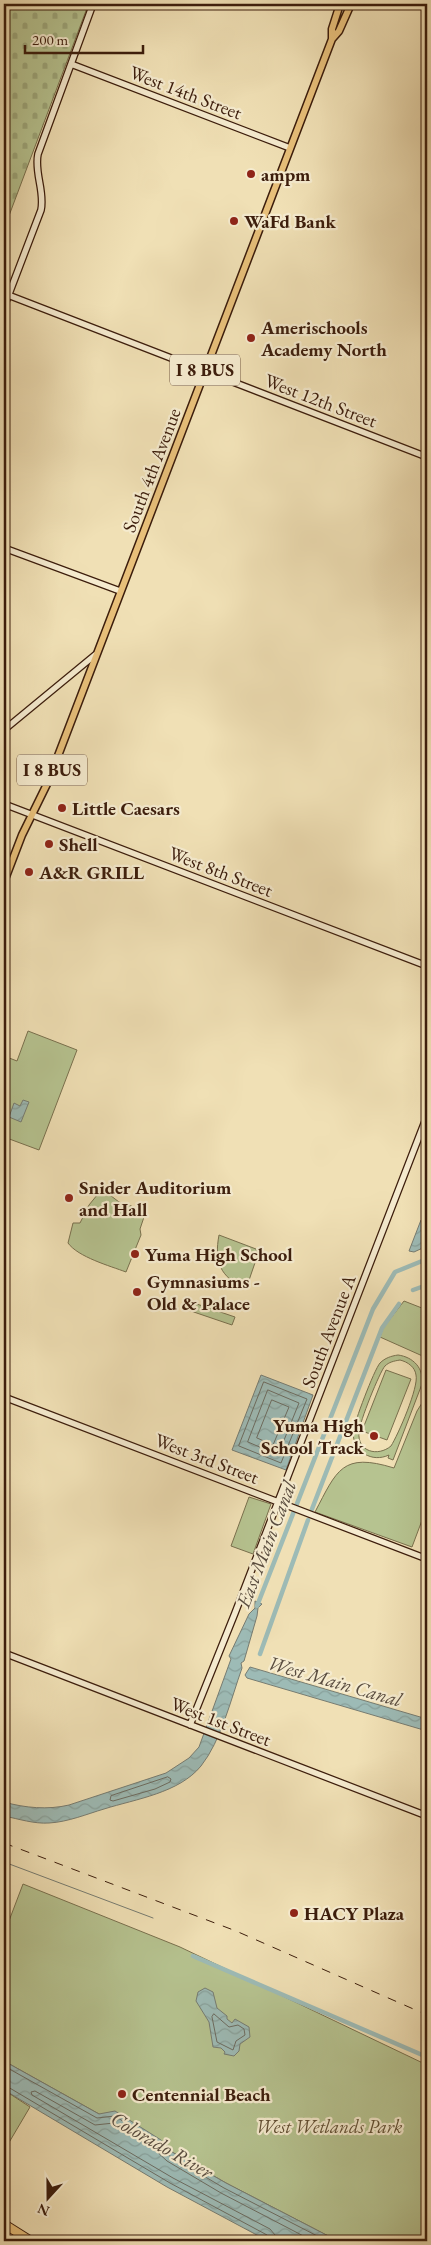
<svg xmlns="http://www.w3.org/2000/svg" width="431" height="2245" font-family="'EB Garamond',serif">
<defs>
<pattern id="cemetery-stones" width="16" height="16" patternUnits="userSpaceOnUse" patternTransform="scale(1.25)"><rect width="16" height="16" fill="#b6c390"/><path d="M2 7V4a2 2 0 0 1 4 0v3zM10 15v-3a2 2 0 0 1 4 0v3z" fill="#9da77b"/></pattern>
<pattern id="water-waves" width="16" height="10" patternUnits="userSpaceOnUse" patternTransform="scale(1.25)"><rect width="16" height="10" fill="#9dbbb6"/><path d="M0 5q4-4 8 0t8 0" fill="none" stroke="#88a09b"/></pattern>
</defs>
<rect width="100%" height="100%" fill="#f0e0b5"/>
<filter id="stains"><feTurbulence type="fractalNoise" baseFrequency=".004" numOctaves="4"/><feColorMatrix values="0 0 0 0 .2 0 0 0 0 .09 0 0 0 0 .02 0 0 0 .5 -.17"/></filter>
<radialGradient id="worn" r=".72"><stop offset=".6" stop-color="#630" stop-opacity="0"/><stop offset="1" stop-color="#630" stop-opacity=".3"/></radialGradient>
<path fill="#b6c390" stroke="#79704e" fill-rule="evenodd" d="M 28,1031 L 77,1050 L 39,1150 L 4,1137 L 4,1093 L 7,1084 L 4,1083 L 4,1056 L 17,1061 Z
M 102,1189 L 119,1202 L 146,1211 L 140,1229 L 141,1235 L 126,1272 C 110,1266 78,1257 68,1243 L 73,1223 L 80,1223 L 89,1205 Z
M 219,1235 L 256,1249 L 258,1254 L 246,1289 C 220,1277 214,1262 219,1235 Z
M 185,1300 L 235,1317 L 232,1325 L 182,1308 Z
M 404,1301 L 427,1310 L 427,1358 L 380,1337 L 383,1328 Z
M 398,1355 C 413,1357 424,1368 422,1384 L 393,1460 L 388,1458 L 389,1455 C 372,1463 353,1452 353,1432 C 354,1423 374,1370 380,1363 C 385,1358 391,1356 398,1355 ZM 400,1360 C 408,1362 415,1367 416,1375 C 419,1387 398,1435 391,1446 C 378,1457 357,1452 359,1432 C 359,1423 380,1371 385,1366 C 389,1362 394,1361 400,1360 Z
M 386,1370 L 411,1379 L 387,1440 L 362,1431 Z
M 427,1395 L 427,1507 L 412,1547 L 315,1512 C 337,1470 342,1452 394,1468 L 417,1411 Z
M 249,1497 L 271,1504 L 253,1554 L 231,1546 Z
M 23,1884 L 180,1947 L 427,2065 L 427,2241 L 338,2241 L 226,2183 L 172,2152 L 157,2138 L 99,2114 L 4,2061 L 4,1934 Z
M 4,2090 L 30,2107 L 4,2151 Z"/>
<path fill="url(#cemetery-stones)" stroke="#79704e" d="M 4,4 L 75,4 L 87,8 L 4,229 Z"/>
<path fill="url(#water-waves)" stroke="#767c72" d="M 23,1100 L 29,1102 L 21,1122 L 9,1117 L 14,1103 L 20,1106 Z
M 421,1220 L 427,1221 L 427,1246 L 414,1252 L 409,1251 Z
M 261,1375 L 313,1395 L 286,1470 L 232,1450 Z
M 255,1601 L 262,1604 L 258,1608 L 257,1616 L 244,1661 L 241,1663 L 242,1668 C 231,1699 221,1741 201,1766 C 179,1793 136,1799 104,1809 C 87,1814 68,1822 49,1823 C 34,1824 19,1819 4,1816 L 4,1802 C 25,1808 48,1810 69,1805 L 166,1773 L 189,1758 L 199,1747 L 231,1659 L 229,1656 L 249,1614 L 255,1608 Z
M 250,1667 L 427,1719 L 427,1731 L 247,1678 L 245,1675 Z
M 205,1988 L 213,1992 L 217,2008 L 227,2016 L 227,2019 L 232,2023 L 235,2019 L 249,2027 L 250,2037 L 240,2044 L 239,2051 L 234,2056 L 224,2054 L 225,2052 L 221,2048 L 213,2047 L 209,2022 L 196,2001 L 198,1992 Z
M 4,2061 L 99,2114 L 115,2111 L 161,2140 L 172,2152 L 226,2183 L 338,2241 L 268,2241 L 167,2187 L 4,2090 Z"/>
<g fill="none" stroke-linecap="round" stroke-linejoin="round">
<path stroke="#6c6c61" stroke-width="1" d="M 264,1382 L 307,1399 L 281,1463 L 239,1446 Z
M 268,1390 L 299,1403 L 278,1455 L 248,1442 Z
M 272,1400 L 289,1407 L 273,1445 L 257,1438 Z
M 168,1777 L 171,1779 L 170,1782 L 155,1789 L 113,1801 L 110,1800 L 111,1796 Z
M 214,2014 L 229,2027 L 238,2025 L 244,2029 L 245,2035 L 236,2041 L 233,2050 L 217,2042 L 212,2017 Z
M 4,2066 L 97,2118 L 115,2116 L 158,2144 L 170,2156 L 224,2188 L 327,2241
M 4,2086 L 8,2087 L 170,2183 L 267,2235 L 270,2241
M 276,2241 L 275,2235 L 270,2229 L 173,2178 L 32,2095 L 31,2092 L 35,2091 L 95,2125 L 114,2123 L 154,2149 L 167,2161 L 221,2193 L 313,2241"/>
<path stroke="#767c72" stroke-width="1" d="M 4,1862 L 153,1918"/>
<path stroke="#9dbbb6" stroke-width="4.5" d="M 413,1290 L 427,1285
M 312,1509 L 382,1328 L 399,1304
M 257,1606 L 373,1309 L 395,1272 L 427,1259
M 260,1654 L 308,1520
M 193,1956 L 427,2057"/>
<defs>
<path id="secondary" d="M 71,64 L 290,148
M 8,295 L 427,457
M 4,307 L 41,210 C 45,191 34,173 38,154 L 93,4
M 4,548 L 120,591
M 4,730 L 95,655
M 4,804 L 427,966
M 4,1397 L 427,1559
M 4,1653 L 427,1816
M 190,1725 L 235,1613 L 427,1116"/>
<path id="primary" d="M 332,39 L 339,31 L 351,4
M 4,882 L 22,835 L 48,782 L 332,39 L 332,29 L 340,4"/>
<path id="highway" d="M 4,2224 L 31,2241"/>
</defs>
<use href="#secondary" stroke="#3c1d0c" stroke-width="8"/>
<use href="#primary" stroke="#3c1d0c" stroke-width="9"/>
<use href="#highway" stroke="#3c1d0c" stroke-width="10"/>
<use href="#secondary" stroke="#f5ebcf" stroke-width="5.5"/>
<use href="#primary" stroke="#e8c07a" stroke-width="6"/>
<use href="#highway" stroke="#e8c07a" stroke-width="8"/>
<path stroke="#3c1d0c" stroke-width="1" stroke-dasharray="9 9" stroke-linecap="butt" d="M 4,1843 L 236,1931 L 427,2015"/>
</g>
<g fill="#8f2418" stroke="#f5ebcf" stroke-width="2">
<circle cx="251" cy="174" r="5"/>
<circle cx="234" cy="221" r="5"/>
<circle cx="251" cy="338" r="5"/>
<circle cx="62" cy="808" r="5"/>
<circle cx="49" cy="844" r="5"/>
<circle cx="29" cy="872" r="5"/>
<circle cx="69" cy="1198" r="5"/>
<circle cx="135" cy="1254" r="5"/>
<circle cx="137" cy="1292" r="5"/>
<circle cx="374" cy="1436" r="5"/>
<circle cx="294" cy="1913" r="5"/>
<circle cx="122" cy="2094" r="5"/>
</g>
<g text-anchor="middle" stroke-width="4.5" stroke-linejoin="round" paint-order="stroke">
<g fill="#f5ebcf" stroke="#745b46" stroke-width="1">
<rect x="170" y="354.5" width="70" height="31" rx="4"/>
<rect x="17" y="754.5" width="70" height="31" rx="4"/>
</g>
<g font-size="18" font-weight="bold" fill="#3c1d0c">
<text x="205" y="376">I 8 BUS</text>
<text x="52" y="776">I 8 BUS</text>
</g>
<g font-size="19" fill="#3c1d0c" stroke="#f5ebcf">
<text transform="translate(186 92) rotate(21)" y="7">West 14th Street</text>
<text transform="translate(321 400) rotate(21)" y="7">West 12th Street</text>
<text transform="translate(151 470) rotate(-69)" y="7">South 4th Avenue</text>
<text transform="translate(221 871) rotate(21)" y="7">West 8th Street</text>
<text transform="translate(328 1331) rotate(-69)" y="7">South Avenue A</text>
<text transform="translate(207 1458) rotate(21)" y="7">West 3rd Street</text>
<text transform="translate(221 1721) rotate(21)" y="7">West 1st Street</text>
</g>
<g font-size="19" font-weight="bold" fill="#3c1d0c" stroke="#f5ebcf" text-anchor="start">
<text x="261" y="181">ampm</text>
<text x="244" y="228">WaFd Bank</text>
<text x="261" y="334">Amerischools<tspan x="261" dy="22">Academy North</tspan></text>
<text x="72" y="815">Little Caesars</text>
<text x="59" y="851">Shell</text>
<text x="39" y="879">A&amp;R GRILL</text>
<text x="79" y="1194">Snider Auditorium<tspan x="79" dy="22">and Hall</tspan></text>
<text x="145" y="1261">Yuma High School</text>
<text x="147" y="1288">Gymnasiums -<tspan x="147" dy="22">Old &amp; Palace</tspan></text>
<text x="364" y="1432" text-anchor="end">Yuma High<tspan x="364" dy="22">School Track</tspan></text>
<text x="304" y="1920">HACY Plaza</text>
<text x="132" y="2101">Centennial Beach</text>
</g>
<g font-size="19" font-style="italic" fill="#614f34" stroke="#f5ebcf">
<text x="329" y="2133">West Wetlands Park</text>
</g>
<g font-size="20" font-style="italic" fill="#594c3f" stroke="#f5ebcf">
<text transform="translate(266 1544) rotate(-69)" y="7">East Main Canal</text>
<text transform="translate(335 1681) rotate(16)" y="7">West Main Canal</text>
<text transform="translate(162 2145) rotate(30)" y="7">Colorado River</text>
</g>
</g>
<rect width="431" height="2245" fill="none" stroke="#f0e0b5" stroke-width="20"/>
<rect x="5" y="5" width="421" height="2235" fill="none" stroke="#3c1d0c" stroke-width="2.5"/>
<rect x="10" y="10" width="411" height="2225" fill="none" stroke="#3c1d0c"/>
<g transform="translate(48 2198) rotate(201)" stroke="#f5ebcf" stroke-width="4" paint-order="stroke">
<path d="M0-4L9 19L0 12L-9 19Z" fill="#3c1d0c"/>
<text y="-8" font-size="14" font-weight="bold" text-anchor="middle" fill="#3c1d0c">N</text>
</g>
<path d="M25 45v8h118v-8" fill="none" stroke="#3c1d0c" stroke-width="2.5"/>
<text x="32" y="45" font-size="15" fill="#3c1d0c" stroke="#f5ebcf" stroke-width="4" paint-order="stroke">200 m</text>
<rect width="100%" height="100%" filter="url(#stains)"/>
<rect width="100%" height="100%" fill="url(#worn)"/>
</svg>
